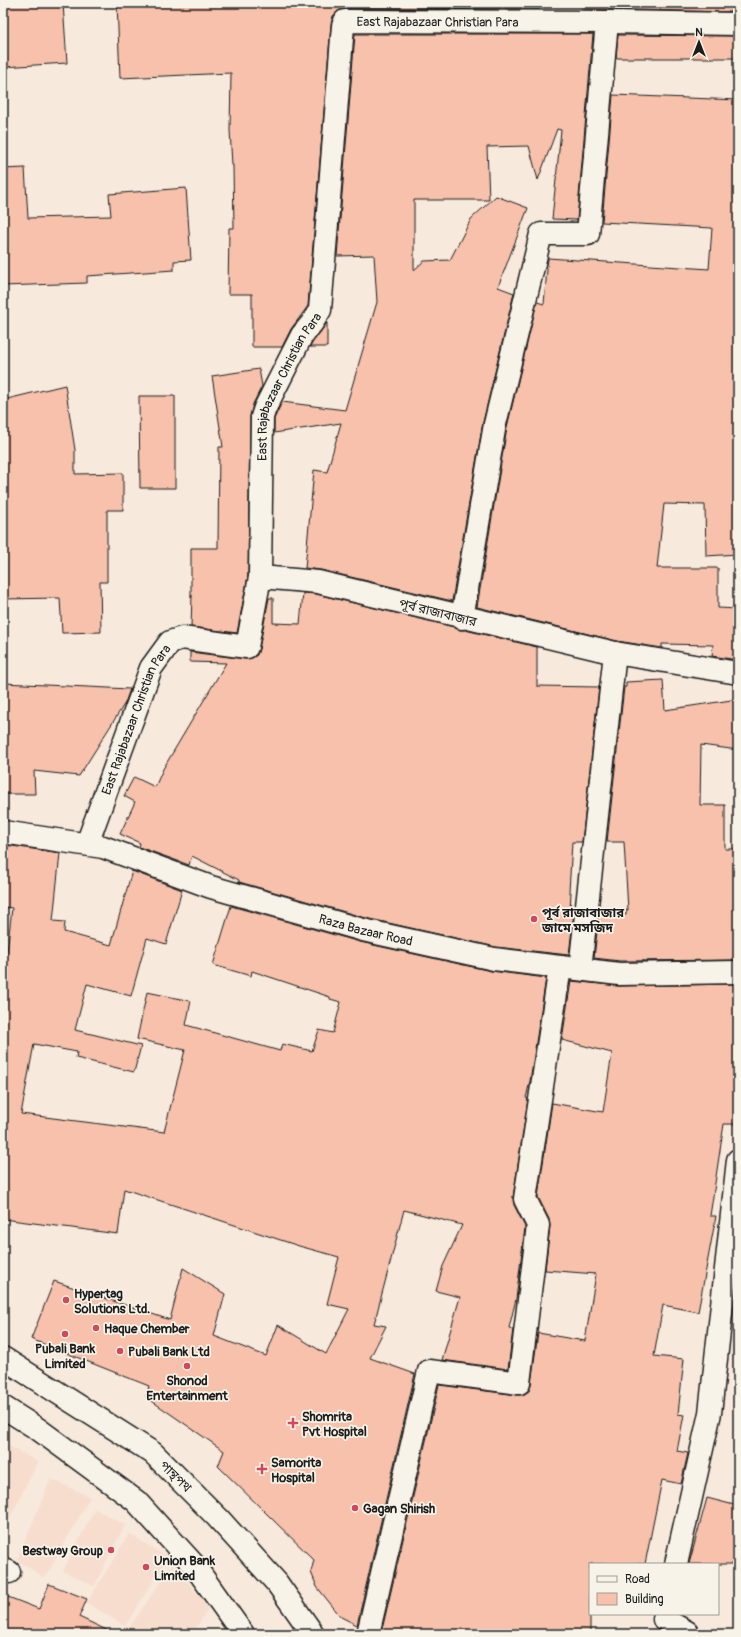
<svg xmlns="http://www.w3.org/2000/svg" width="741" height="1637" font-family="Pangolin,'Noto Sans Bengali',sans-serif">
<rect width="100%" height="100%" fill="#f7e9dc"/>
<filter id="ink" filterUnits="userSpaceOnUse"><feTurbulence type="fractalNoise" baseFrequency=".025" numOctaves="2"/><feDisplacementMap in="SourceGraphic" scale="8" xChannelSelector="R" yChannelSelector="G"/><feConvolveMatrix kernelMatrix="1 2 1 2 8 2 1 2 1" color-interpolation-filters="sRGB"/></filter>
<g filter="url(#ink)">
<path fill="#f7ddcd" d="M 3,1443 L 38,1462 L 3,1531 Z
M 51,1479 L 90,1497 L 45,1578 L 17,1560 Z
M 95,1509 L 125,1525 L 94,1586 L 63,1571 Z
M 129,1534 L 168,1557 L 125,1626 L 87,1603 Z
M 173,1565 L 209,1607 L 192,1634 L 137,1634 L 128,1629 Z"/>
<path fill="#f7c1ab" stroke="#1c1c1c" d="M 3,3 L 63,3 L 67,63 L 3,67 Z
M 117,3 L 539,3 L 539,9 L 345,8 L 338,11 L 333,16 L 331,25 L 308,306 L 291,329 L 282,347 L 252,347 L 252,294 L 228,294 L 229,228 L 234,228 L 233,165 L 232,165 L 230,130 L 231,73 L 120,78 Z
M 581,3 L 738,3 L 738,12 L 582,9 Z
M 355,34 L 593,34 L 577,220 L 552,219 L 561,130 L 557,129 L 538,180 L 529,146 L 487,147 L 489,200 L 414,200 L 414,270 L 424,261 L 450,260 L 471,219 L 496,196 L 528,208 L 498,287 L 514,293 L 483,422 L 452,601 L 321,570 L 305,568 L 314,470 L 327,472 L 341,423 L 274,433 L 274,419 L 282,402 L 345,410 L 377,302 L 374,255 L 337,256 Z
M 618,35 L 738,36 L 738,58 L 616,58 Z
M 613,95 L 738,100 L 738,554 L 706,556 L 705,505 L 664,504 L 657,568 L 718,568 L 718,608 L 738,609 L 738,660 L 712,656 L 713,645 L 662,644 L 662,648 L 617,641 L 477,607 L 507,427 L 537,302 L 544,304 L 548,258 L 709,269 L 712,228 L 602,222 Z
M 25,168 L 28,218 L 111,216 L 109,194 L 186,188 L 191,260 L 174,261 L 174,270 L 87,276 L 87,283 L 3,286 L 3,169 Z
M 327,323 L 327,347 L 310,347 L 313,342 Z
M 259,369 L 262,386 L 253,404 L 250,417 L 248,576 L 237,633 L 191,627 L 192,595 L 191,598 L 191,548 L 218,548 L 219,447 L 223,447 L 212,376 Z
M 65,385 L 75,450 L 75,474 L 123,473 L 123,510 L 107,510 L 107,582 L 100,582 L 101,632 L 62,633 L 60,598 L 3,599 L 3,400 Z
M 139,396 L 175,396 L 175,488 L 140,488 Z
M 303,593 L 316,594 L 454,627 L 460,630 L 465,630 L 537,647 L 537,686 L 599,687 L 582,842 L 572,842 L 569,892 L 571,892 L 570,912 L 574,912 L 569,955 L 496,947 L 366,918 L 239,882 L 239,880 L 192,856 L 189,865 L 139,847 L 140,843 L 120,834 L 135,802 L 124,796 L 134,777 L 155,787 L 163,769 L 226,663 L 190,662 L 190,652 L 245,659 L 252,658 L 257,655 L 259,649 L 269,598 L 273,598 L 273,623 L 300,624 Z
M 663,680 L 665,710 L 738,699 L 738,750 L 701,745 L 700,805 L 725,805 L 725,849 L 738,849 L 738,960 L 620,961 L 594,958 L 599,914 L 626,915 L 626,910 L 628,910 L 624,842 L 607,842 L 624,687 L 626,687 L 626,682 Z
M 3,683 L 130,689 L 125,703 L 79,776 L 34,771 L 35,794 L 3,794 Z
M 5,845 L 60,853 L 53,921 L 65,922 L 64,932 L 111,945 L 132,871 L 182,890 L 166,944 L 147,938 L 131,996 L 87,984 L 75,1030 L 141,1046 L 134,1072 L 76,1058 L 77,1052 L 34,1044 L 21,1114 L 164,1132 L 185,1050 L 137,1039 L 147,992 L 191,1001 L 186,1025 L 280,1051 L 282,1044 L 312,1051 L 319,1030 L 333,1033 L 341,1002 L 330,999 L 330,997 L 252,971 L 251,976 L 213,965 L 231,906 L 360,942 L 491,971 L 546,978 L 530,1081 L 526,1098 L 528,1099 L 513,1197 L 514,1205 L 525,1227 L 516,1299 L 509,1328 L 513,1329 L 508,1369 L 442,1360 L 460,1297 L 436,1291 L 443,1266 L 462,1225 L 404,1210 L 374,1324 L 386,1326 L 370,1358 L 415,1374 L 357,1625 L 341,1617 L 317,1587 L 311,1572 L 314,1560 L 218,1466 L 224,1451 L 146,1397 L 149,1386 L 31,1339 L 54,1281 L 170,1320 L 183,1268 L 225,1294 L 214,1336 L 266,1356 L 278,1325 L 326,1354 L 349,1309 L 327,1304 L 339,1257 L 299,1246 L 124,1189 L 118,1234 L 3,1219 L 3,987 L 12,908 L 3,907 L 3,865 Z
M 571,981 L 619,986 L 738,984 L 738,1124 L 724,1124 L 710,1216 L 716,1216 L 698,1312 L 663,1305 L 654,1356 L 684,1359 L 678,1414 L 684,1415 L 677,1451 L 688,1453 L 681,1484 L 662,1480 L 645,1564 L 590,1564 L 590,1634 L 381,1634 L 439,1385 L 517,1395 L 523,1395 L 529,1391 L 531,1384 L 538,1333 L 585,1341 L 596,1274 L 545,1270 L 550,1226 L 549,1219 L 538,1197 L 552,1103 L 603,1112 L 612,1053 L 562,1040 Z
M 707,1498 L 738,1506 L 738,1564 L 689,1564 Z
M 49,1584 L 87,1599 L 79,1617 L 115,1634 L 3,1634 L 3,1595 L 39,1609 Z"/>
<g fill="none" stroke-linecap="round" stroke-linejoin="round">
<defs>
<g id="street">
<path d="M 607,22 L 738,24"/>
<path d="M 260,577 L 318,582 L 615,653 L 738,673"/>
<path id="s1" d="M 3,832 L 103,847 L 211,887 L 363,930 L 494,959 L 619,974 L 738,972"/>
<path id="s2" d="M 87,844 L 151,668 L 170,642 L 182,638 L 247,647 L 260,577 L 262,417 L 265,408 L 302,335 L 312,323 L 320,310 L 343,26 L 345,21 L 607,22 L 588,234 L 541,234 L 495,424 L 462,618"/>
<path d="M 580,969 L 615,653"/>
<path d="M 676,1564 L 710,1413 L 738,1160"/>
<path d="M 3,1569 L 9,1572"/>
<path d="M 665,1614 L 664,1619 L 687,1632 L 687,1634"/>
<path d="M 368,1634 L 429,1371 L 519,1383 L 538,1225 L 525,1199 L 560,967"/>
</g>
<path id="secondary" d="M 3,1358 L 153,1453 L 218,1518 L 277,1583 L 313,1634
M 3,1407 L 38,1429 L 136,1501 L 194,1565 L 243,1634"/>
</defs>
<use href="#street" stroke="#1c1c1c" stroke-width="25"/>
<use href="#secondary" stroke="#1c1c1c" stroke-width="25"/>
<use href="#street" stroke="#f7f3e8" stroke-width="22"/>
<use href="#secondary" stroke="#f7f3e8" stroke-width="22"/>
</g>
</g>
<g fill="#d1495b" stroke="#f7f3e8" stroke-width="1.5">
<circle cx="534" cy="919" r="4"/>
<circle cx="66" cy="1300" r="4"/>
<circle cx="96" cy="1328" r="4"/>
<circle cx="65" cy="1334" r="4"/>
<circle cx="120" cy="1351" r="4"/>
<circle cx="187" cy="1366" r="4"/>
<path d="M291 1417h4v4h4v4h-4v4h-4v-4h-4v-4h4z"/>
<path d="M260 1463h4v4h4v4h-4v4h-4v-4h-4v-4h4z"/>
<circle cx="355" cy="1508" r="4"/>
<circle cx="111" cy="1550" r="4"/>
<circle cx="146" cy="1567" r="4"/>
</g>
<g text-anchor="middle" stroke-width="3.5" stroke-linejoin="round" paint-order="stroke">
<g font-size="13" fill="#1c1c1c" stroke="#f7f3e8">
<text dy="5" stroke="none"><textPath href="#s2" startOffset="1034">East Rajabazaar Christian Para</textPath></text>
<text dy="5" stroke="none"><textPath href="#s2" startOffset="566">East Rajabazaar Christian Para</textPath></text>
<text transform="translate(438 612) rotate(14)" y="5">পূর্ব রাজাবাজার</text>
<text dy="5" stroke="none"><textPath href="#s2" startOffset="134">East Rajabazaar Christian Para</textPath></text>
<text dy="5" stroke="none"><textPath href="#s1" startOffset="377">Raza Bazaar Road</textPath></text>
<text transform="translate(176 1476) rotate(44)" y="5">পান্থপথ</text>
</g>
<g font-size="13" font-weight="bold" fill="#1c1c1c" stroke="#f7f3e8" text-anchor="start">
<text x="542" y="917">পূর্ব রাজাবাজার<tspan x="542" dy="15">জামে মসজিদ</tspan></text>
<text x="74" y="1298">Hypertag<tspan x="74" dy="15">Solutions Ltd.</tspan></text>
<text x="104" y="1333">Haque Chember</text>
<text x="65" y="1353" text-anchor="middle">Pubali Bank<tspan x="65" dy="15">Limited</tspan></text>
<text x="128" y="1356">Pubali Bank Ltd</text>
<text x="187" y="1385" text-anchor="middle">Shonod<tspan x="187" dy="15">Entertainment</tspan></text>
<text x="302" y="1421">Shomrita<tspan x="302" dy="15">Pvt Hospital</tspan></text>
<text x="271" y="1467">Samorita<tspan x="271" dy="15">Hospital</tspan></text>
<text x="363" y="1513">Gagan Shirish</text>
<text x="103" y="1555" text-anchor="end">Bestway Group</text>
<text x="154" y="1565">Union Bank<tspan x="154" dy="15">Limited</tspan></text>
</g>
</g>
<rect width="741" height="1637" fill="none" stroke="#f7f3e8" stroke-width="16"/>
<rect x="8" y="8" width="725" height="1621" fill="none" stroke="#1c1c1c" stroke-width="1.5" filter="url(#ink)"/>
<rect x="589" y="1563" width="130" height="52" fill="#f7f3e8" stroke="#9f9d96"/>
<rect x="597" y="1576" width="20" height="6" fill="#f7f3e8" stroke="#9f9d96"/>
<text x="625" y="1583" font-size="12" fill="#1c1c1c">Road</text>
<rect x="597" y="1593" width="20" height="12" fill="#f7c1ab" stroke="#9f9d96"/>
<text x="625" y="1603" font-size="12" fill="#1c1c1c">Building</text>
<g transform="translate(699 42)" stroke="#f7f3e8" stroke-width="3" paint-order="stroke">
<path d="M0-3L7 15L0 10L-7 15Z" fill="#1c1c1c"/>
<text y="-6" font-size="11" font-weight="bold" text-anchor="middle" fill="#1c1c1c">N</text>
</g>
</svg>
